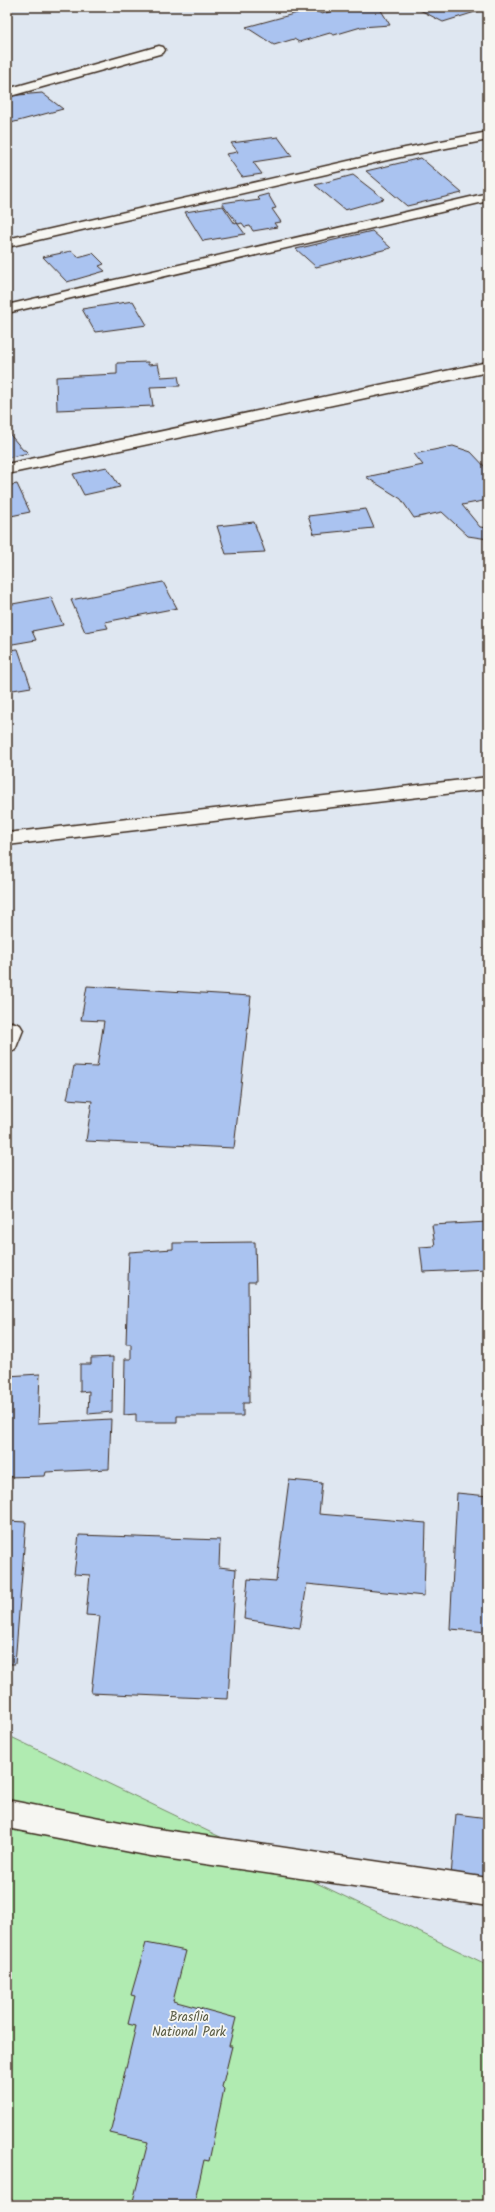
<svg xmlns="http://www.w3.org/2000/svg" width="495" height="2212" font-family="Kalam,sans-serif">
<rect width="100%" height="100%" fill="#dfe7f1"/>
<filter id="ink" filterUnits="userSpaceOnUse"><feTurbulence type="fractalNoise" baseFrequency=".025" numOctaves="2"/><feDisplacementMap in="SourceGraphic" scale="8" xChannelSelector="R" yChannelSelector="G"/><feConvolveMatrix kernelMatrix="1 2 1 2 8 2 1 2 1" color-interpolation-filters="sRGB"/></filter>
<g filter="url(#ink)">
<path fill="#b0ebb1" stroke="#768a68" d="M 7,1735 L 488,1965 L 488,2205 L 7,2205 Z"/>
<path fill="#aac3f0" stroke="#3b2a1e" d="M 345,7 L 350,10 L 348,7 L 379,7 L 390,25 L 361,27 L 334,35 L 330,33 L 299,42 L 294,39 L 274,45 L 246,27 L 312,9 L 322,14 Z
M 431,7 L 488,7 L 488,8 L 443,22 L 420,10 Z
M 42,93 L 63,109 L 7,124 L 7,96 Z
M 278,137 L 292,156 L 253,162 L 262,174 L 242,177 L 226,154 L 238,152 L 231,143 Z
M 421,158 L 462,193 L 407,206 L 366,171 Z
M 353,175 L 384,199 L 345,210 L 315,185 Z
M 268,194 L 276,208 L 272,209 L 281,222 L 274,223 L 277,227 L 253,231 L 250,226 L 245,227 L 242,223 L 238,224 L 222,203 L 242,200 L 245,202 L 260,200 L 257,197 Z
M 223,206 L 235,224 L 237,223 L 245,234 L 203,241 L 185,212 Z
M 372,231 L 391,248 L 316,267 L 296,249 Z
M 71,251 L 78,257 L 93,253 L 104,264 L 99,266 L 105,271 L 67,282 L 43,257 Z
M 133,301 L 147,325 L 95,332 L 82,309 Z
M 148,362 L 148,365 L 158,364 L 161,377 L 178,376 L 180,386 L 150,387 L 153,406 L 57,410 L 56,377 L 117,374 L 117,363 Z
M 7,431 L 23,450 L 25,450 L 28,453 L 7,458 Z
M 453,446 L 471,452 L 488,470 L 488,500 L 462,505 L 480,527 L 488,528 L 488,539 L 468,536 L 442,512 L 414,518 L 401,499 L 366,477 L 423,465 L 414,454 Z
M 107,467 L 120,487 L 84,495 L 73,474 Z
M 17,484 L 30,512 L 11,516 L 7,505 L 7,486 Z
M 366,509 L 374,528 L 314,534 L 308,516 Z
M 254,522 L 265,552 L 226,554 L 217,526 Z
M 163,582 L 177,608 L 105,622 L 108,628 L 85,632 L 71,600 Z
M 51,597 L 63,625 L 32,631 L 36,640 L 7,645 L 7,605 Z
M 18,649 L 31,687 L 7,691 L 7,650 Z
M 87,986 L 251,996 L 234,1148 L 86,1141 L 92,1101 L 67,1099 L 74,1066 L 97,1067 L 104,1021 L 81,1020 Z
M 488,1222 L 488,1269 L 423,1272 L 420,1247 L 435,1246 L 432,1225 Z
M 255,1242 L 256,1282 L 248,1282 L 249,1403 L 243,1403 L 243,1416 L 177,1416 L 177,1422 L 136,1422 L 136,1414 L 124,1415 L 125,1359 L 131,1359 L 131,1344 L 126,1344 L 129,1252 L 173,1249 L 173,1243 Z
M 113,1357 L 112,1412 L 88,1414 L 89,1391 L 80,1392 L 80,1364 L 91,1364 L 91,1358 Z
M 40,1374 L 38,1423 L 111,1419 L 109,1469 L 46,1472 L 45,1476 L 7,1477 L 7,1376 Z
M 289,1480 L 322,1483 L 319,1514 L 426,1523 L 424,1596 L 307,1584 L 300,1628 L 244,1619 L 248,1579 L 276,1581 Z
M 457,1493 L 488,1496 L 488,1632 L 450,1629 Z
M 7,1521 L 26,1522 L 15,1664 L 7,1664 Z
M 79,1535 L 220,1540 L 219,1567 L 236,1569 L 228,1699 L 91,1693 L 100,1616 L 86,1615 L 90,1575 L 74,1574 Z
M 456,1814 L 488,1818 L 488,1870 L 486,1879 L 451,1877 Z
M 146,1943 L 186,1951 L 173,2001 L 236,2018 L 229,2046 L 232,2046 L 222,2087 L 224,2089 L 209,2161 L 204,2160 L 194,2205 L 132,2205 L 148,2142 L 110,2133 L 136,2026 L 128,2024 L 135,1996 L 131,1995 Z"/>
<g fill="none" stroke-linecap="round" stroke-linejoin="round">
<defs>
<path id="lane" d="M 159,46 L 163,47 L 165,50 L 163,53 L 7,97 L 7,89 Z
M 488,777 L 488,789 L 7,845 L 7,833 Z"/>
<path id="street" d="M 488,132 L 488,140 L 405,156 L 7,247 L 7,239 L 405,148 Z
M 488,193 L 488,201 L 7,313 L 7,305 Z
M 488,362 L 488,372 L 7,474 L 7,464 Z
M 12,1022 L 20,1025 L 23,1030 L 15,1050 L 7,1053 L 7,1024 Z
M 7,1800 L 151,1828 L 488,1878 L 488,1906 L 151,1856 L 7,1828 Z"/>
</defs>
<use href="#lane" stroke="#3b2a1e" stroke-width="3"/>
<use href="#street" stroke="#3b2a1e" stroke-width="3"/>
<use href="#lane" fill="#f6f6f2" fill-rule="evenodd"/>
<use href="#street" fill="#f6f6f2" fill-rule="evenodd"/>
</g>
</g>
<g text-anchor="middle" stroke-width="3.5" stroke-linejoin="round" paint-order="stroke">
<g font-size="13" fill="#585a43" stroke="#f6f6f2">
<text x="189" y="2021">Brasília<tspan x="189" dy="15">National Park</tspan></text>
</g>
</g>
<rect width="495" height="2212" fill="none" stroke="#f6f6f2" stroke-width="24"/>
<rect x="12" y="12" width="471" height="2188" fill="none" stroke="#3b2a1e" stroke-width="1.5" filter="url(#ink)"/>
</svg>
